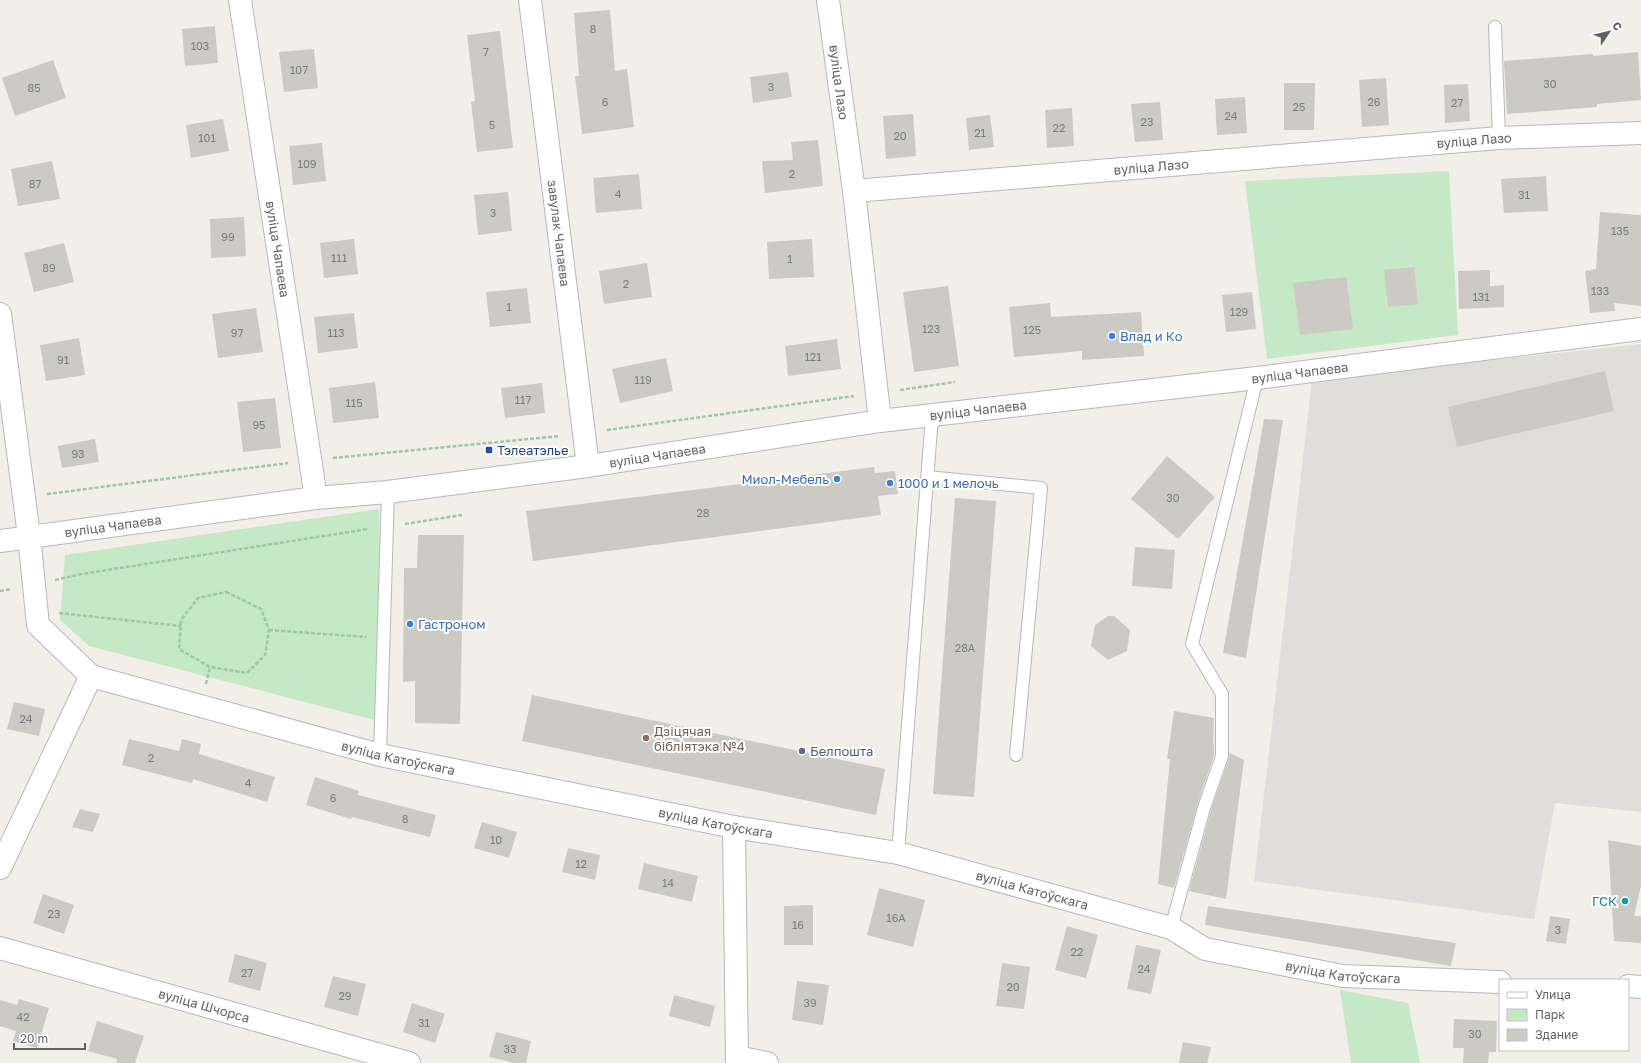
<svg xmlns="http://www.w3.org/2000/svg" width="1641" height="1063" font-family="'Golos Text',sans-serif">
<rect width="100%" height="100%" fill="#f1efe8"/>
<path fill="#e0deda" d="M 1641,344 L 1641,812 L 1555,803 L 1534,919 L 1254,881 L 1312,380 Z"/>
<path fill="#c5e8c5" d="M 1449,171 L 1458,335 L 1267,359 L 1245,181 Z
M 379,509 L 382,722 L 89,646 L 60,620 L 65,555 Z
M 1340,990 L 1408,1003 L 1420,1063 L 1351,1063 Z"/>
<path fill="#cccac5" d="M 610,10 L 615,71 L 627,69 L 634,127 L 582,134 L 575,76 L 579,76 L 574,13 Z
M 215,26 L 218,63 L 185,66 L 182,29 Z
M 500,31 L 513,148 L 477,152 L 471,102 L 475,101 L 467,35 Z
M 314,49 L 318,88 L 284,92 L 279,52 Z
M 1638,52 L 1641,100 L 1597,104 L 1597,107 L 1507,114 L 1504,61 L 1593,54 L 1593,56 Z
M 53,60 L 66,98 L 15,116 L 2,78 Z
M 788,72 L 792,97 L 753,103 L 750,77 Z
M 1386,78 L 1389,125 L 1362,127 L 1359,80 Z
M 1284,83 L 1315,83 L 1314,130 L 1284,130 Z
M 1468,84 L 1470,121 L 1445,123 L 1444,85 Z
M 1245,97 L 1247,133 L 1217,135 L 1215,99 Z
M 1160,102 L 1163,140 L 1135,142 L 1131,104 Z
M 1072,108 L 1074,146 L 1047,148 L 1045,110 Z
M 913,114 L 916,156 L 886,159 L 883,116 Z
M 990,115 L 994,147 L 969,150 L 966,118 Z
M 223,119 L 229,151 L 191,158 L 186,125 Z
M 818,140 L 823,186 L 765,193 L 762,161 L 793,160 L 791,142 Z
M 322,143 L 326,181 L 293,185 L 289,146 Z
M 52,161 L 60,199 L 18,206 L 11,169 Z
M 639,174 L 642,209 L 596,213 L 593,178 Z
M 1546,176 L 1548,211 L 1504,213 L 1501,179 Z
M 508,192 L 512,231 L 478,235 L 474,195 Z
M 1600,212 L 1641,215 L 1641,306 L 1614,303 L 1615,311 L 1590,313 L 1585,271 L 1596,269 Z
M 244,217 L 246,256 L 211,258 L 210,219 Z
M 354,239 L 358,274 L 324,278 L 320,243 Z
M 812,239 L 814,277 L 769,279 L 767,242 Z
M 64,243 L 74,282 L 34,292 L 24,253 Z
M 647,263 L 652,297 L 604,304 L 599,271 Z
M 1414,267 L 1418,304 L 1388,307 L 1384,270 Z
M 1490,270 L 1490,286 L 1504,285 L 1504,307 L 1459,309 L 1458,271 Z
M 1346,277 L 1353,329 L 1300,335 L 1293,283 Z
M 948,286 L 959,366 L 914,372 L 903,292 Z
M 527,288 L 531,323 L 490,327 L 486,292 Z
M 1252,292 L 1256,329 L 1226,332 L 1222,295 Z
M 1050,303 L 1051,317 L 1141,312 L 1144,356 L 1082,360 L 1082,351 L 1014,357 L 1009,307 Z
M 256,308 L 263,352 L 218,358 L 212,314 Z
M 354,313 L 358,348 L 318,353 L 314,317 Z
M 79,338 L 85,375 L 46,381 L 40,345 Z
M 837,339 L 841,369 L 788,376 L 785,346 Z
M 666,358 L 673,391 L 620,403 L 612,369 Z
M 1605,371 L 1614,411 L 1457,447 L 1448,407 Z
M 375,382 L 379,418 L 333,423 L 329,388 Z
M 542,383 L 545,413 L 505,418 L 501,388 Z
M 275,398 L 281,448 L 243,452 L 237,402 Z
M 1264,419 L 1283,420 L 1246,658 L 1223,653 Z
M 95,439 L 99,462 L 62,468 L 58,446 Z
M 1167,456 L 1215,497 L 1178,539 L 1131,499 Z
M 874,467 L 875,473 L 895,471 L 898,494 L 878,496 L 881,515 L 533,561 L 526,511 Z
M 955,498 L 996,501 L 974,797 L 933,794 Z
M 418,535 L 464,535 L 460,724 L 415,723 L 415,681 L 403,682 L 404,568 L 417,568 Z
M 1135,547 L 1175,550 L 1172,589 L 1132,586 Z
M 1108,616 L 1114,616 L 1130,630 L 1127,651 L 1108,660 L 1091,646 L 1095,625 Z
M 532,695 L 885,769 L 876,815 L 522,741 Z
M 14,702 L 45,709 L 39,736 L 7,729 Z
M 1174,711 L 1214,718 L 1213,744 L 1214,745 L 1214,755 L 1197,806 L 1174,888 L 1158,884 L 1170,759 L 1167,759 Z
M 129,739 L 179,751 L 182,739 L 201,744 L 199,754 L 275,777 L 267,802 L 193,779 L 192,783 L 122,765 Z
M 1230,753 L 1244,760 L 1226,899 L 1189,891 L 1211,810 L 1229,758 Z
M 315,777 L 359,791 L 358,795 L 436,815 L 430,837 L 352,817 L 351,819 L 306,805 Z
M 80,809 L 100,814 L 93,832 L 72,827 Z
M 482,822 L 517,832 L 509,858 L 474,848 Z
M 1608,840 L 1641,846 L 1641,886 L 1634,916 L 1641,916 L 1641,943 L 1614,941 Z
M 568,848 L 600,855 L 595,880 L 562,872 Z
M 644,863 L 698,876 L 692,902 L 638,889 Z
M 879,888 L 925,900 L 913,947 L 867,935 Z
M 43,894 L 74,905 L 64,934 L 33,923 Z
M 813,905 L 813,945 L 784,945 L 784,906 Z
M 1208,906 L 1456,943 L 1451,966 L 1205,925 Z
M 1550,916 L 1570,919 L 1566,944 L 1546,941 Z
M 1067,926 L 1098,935 L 1086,978 L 1055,970 Z
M 1136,945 L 1161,950 L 1151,994 L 1127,989 Z
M 235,954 L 267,963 L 260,991 L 228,982 Z
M 1002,963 L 1030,967 L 1024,1009 L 996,1006 Z
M 333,976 L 366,984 L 358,1016 L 324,1007 Z
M 797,981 L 829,985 L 823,1025 L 792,1020 Z
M 674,995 L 715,1006 L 710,1027 L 669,1016 Z
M 19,999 L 49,1008 L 37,1048 L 13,1041 L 16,1031 L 0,1026 L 0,1000 L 17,1005 Z
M 412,1003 L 445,1014 L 435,1043 L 403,1032 Z
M 1454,1019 L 1497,1021 L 1496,1052 L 1489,1052 L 1488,1063 L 1463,1063 L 1464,1048 L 1453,1048 Z
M 97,1021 L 144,1036 L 135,1063 L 116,1063 L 117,1059 L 88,1051 Z
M 496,1032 L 531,1041 L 526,1063 L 514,1063 L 489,1057 Z
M 1183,1042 L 1211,1047 L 1207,1063 L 1179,1063 Z"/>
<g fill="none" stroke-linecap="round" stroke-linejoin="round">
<defs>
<path id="service" d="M 1495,27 L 1499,138
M 927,477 L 1041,488 L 1016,755
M 380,755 L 388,492
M 898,853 L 932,416
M 1171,928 L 1204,808 L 1222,756 L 1222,694 L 1192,644 L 1257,378"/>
<g id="minor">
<path id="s1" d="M 240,0 L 316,498"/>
<path id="s2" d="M 530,0 L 588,466"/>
<path id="s3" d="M 828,0 L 854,191 L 1499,138 L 1641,133"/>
<path d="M 854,191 L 880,421"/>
<path id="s4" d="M 0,314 L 29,536 L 38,625 L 91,676 L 380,755 L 734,827 L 898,853 L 1171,928 L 1205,949 L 1343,976 L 1500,982"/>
<path d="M 734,827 L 737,1063"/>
<path d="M 0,868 L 91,676"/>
<path id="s5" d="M 0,948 L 409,1063"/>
<path d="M 1628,986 L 1641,987"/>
<path d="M 737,1057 L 767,1063"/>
</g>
<g id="tertiary">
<path id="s6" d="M 0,541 L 316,498 L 388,492 L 588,466 L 880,421 L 1257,378 L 1641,329"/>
</g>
</defs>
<use href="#service" stroke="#b5b8bc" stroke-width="14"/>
<use href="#minor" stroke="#b5b8bc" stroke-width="24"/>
<use href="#tertiary" stroke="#b5b8bc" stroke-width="24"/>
<path stroke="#9cc7a9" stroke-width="2.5" stroke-dasharray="4 2" stroke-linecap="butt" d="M 900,390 L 955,382
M 607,430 L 854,396
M 333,458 L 560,436
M 47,494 L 288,463
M 405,524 L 462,515
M 55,580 L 82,574 L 368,529
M 0,591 L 11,589
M 226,592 L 261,609 L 269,630 L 265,655 L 247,673 L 210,667 L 179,649 L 181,620 L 198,598 Z
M 59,613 L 181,626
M 269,630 L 366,637
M 206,684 L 210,667"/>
<use href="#service" stroke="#fff" stroke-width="12"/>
<use href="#minor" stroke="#fff" stroke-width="22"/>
<use href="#tertiary" stroke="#fff" stroke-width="22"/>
</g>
<g fill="#3f7fe0" stroke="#fff" stroke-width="1.5">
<circle cx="1112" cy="336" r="4"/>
<circle cx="837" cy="479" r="4"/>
<circle cx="890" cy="483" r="4"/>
<circle cx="410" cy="624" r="4"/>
</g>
<rect fill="#1a4fb4" stroke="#fff" stroke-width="1.5" x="485" y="446" width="8" height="8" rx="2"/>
<circle fill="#8d6e63" stroke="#fff" stroke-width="1.5" cx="646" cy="738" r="4"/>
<circle fill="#5c6f8a" stroke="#fff" stroke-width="1.5" cx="802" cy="751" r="4"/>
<circle fill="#0f9aa8" stroke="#fff" stroke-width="1.5" cx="1625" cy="901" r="4"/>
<g text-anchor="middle" stroke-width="4" stroke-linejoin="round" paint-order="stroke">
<g font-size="11" fill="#7a7d7f">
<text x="593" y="33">8</text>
<text x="200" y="50">103</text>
<text x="486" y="56">7</text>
<text x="299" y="74">107</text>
<text x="1550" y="88">30</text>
<text x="771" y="91">3</text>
<text x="34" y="92">85</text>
<text x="605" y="106">6</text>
<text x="1374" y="106">26</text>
<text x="1457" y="107">27</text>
<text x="1299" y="111">25</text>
<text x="1231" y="120">24</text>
<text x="1147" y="126">23</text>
<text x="492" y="129">5</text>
<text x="1059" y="132">22</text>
<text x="980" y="137">21</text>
<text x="900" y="140">20</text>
<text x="207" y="142">101</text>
<text x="307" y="168">109</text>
<text x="792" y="178">2</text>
<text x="35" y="188">87</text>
<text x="618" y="198">4</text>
<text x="1524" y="199">31</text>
<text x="493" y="217">3</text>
<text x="1620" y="235">135</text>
<text x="228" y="241">99</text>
<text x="339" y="262">111</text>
<text x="790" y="263">1</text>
<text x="49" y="272">89</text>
<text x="626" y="288">2</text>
<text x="1600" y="295">133</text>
<text x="1481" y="301">131</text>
<text x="509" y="311">1</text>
<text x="1239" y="316">129</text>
<text x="931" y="333">123</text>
<text x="1032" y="334">125</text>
<text x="237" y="337">97</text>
<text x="336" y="337">113</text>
<text x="813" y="361">121</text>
<text x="63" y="364">91</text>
<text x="643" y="384">119</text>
<text x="523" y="404">117</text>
<text x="354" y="407">115</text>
<text x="259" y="429">95</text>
<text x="78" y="458">93</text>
<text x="1173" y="502">30</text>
<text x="703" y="517">28</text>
<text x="965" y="652">28А</text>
<text x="26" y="723">24</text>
<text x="151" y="762">2</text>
<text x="248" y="787">4</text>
<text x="333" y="802">6</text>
<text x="405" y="823">8</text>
<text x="496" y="844">10</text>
<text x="581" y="868">12</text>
<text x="668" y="887">14</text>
<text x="54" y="918">23</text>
<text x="896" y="922">16А</text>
<text x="798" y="929">16</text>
<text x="1558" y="934">3</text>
<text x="1077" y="956">22</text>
<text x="1144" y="973">24</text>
<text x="247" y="977">27</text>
<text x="1013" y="991">20</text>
<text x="345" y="1000">29</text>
<text x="810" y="1007">39</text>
<text x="23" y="1021">42</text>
<text x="424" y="1027">31</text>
<text x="1475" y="1038">30</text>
<text x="510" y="1053">33</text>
</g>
<g font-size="13" fill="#5f6368" stroke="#fff">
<text dy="5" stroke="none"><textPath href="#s3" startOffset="83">вуліца Лазо</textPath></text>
<text dy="5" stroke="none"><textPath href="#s3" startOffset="815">вуліца Лазо</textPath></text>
<text dy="5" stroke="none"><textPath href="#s3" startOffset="491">вуліца Лазо</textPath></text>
<text dy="5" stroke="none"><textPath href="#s2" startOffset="235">завулак Чапаева</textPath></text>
<text dy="5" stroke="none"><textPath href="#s1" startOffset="252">вуліца Чапаева</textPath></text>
<text dy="5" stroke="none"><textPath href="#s6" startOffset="1311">вуліца Чапаева</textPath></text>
<text dy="5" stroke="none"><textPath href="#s6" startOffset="987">вуліца Чапаева</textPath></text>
<text dy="5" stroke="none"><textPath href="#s6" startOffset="663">вуліца Чапаева</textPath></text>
<text dy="5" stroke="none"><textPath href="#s6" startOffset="114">вуліца Чапаева</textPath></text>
<text dy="5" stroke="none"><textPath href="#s4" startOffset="705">вуліца Катоўскага</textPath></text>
<text dy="5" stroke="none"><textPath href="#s4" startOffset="1029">вуліца Катоўскага</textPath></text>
<text dy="5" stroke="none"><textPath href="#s4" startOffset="1353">вуліца Катоўскага</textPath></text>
<text dy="5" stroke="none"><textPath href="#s4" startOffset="1677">вуліца Катоўскага</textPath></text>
<text dy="5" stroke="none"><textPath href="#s5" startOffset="212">вуліца Шчорса</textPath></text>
</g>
<g font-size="13" fill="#366cbe" stroke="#fff" text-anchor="start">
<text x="1120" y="341">Влад и Ко</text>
<text x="829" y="484" text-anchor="end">Миол-Мебель</text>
<text x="898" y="488">1000 и 1 мелочь</text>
<text x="418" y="629">Гастроном</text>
</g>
<g font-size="13" fill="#164399" stroke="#fff" text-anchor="start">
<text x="497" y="455">Тэлеатэлье</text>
</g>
<g font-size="13" fill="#785e54" stroke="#fff" text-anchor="start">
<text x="654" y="736">Дзіцячая<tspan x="654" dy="15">бібліятэка №4</tspan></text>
</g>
<g font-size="13" fill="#4e5e75" stroke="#fff" text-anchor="start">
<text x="810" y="756">Белпошта</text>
</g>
<g font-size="13" fill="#0d838f" stroke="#fff" text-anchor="end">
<text x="1617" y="906">ГСК</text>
</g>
</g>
<rect x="1499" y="979" width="130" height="72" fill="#ffffff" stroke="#bfc1c3"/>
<rect x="1507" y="992" width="20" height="6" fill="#ffffff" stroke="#bfc1c3"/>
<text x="1535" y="999" font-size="12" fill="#5f6368">Улица</text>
<rect x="1507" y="1009" width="20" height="12" fill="#c5e8c5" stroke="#bfc1c3"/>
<text x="1535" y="1019" font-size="12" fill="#5f6368">Парк</text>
<rect x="1507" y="1029" width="20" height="12" fill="#cccac5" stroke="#bfc1c3"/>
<text x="1535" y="1039" font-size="12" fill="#5f6368">Здание</text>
<g transform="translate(1609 32) rotate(55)" stroke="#ffffff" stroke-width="3" paint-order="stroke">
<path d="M0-3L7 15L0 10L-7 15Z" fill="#5f6368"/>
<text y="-6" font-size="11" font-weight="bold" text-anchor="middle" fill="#5f6368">С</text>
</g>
<path d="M14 1043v6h71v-6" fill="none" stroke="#5f6368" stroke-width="2"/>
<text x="20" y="1043" font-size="12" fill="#5f6368" stroke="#ffffff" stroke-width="3" paint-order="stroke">20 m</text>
</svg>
